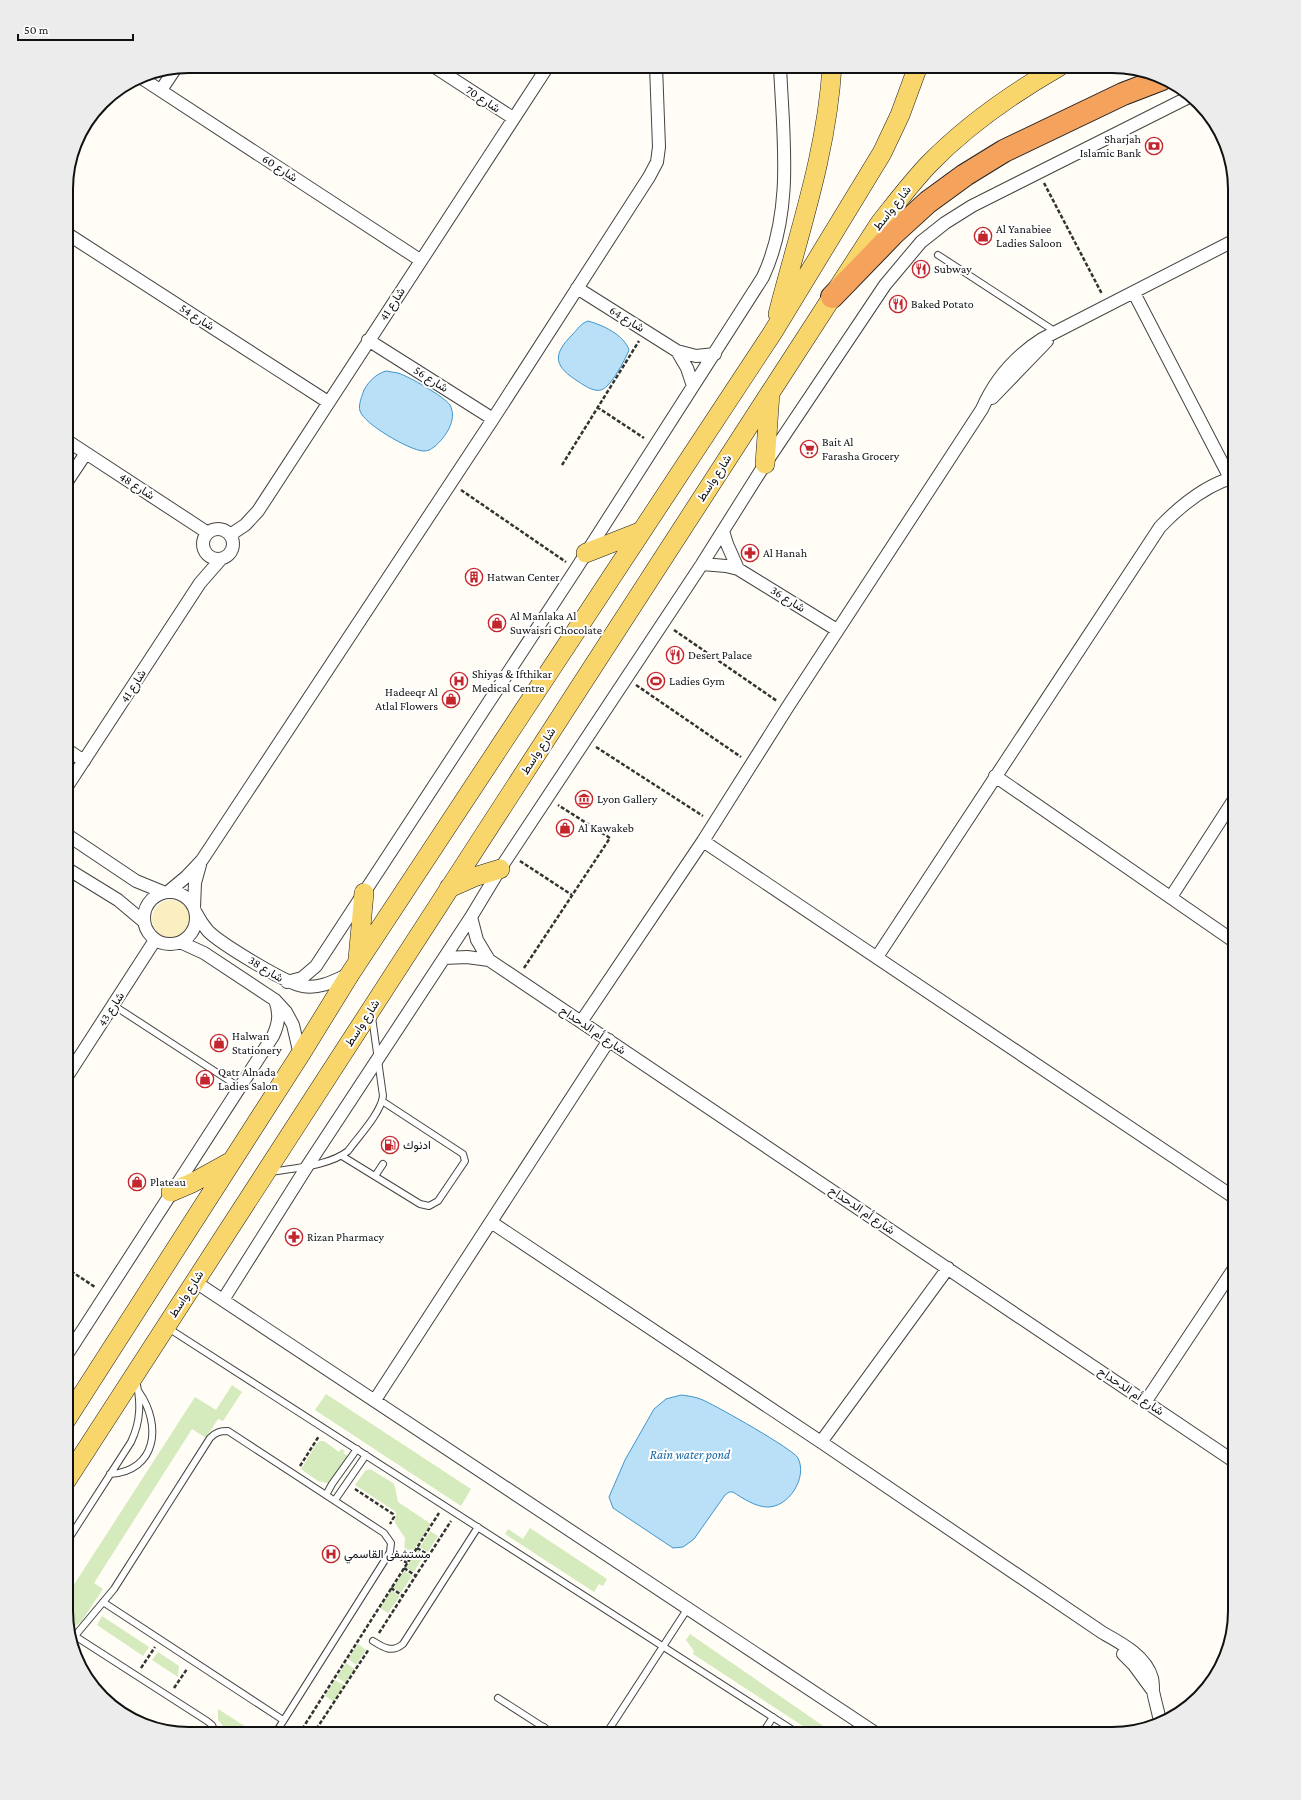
<svg xmlns="http://www.w3.org/2000/svg" width="1301" height="1800" font-family="'Crimson Pro',Vazirmatn,serif">
<rect width="100%" height="100%" fill="#fffdf5"/>
<path fill="#d5ebbd" d="M 232,1385 L 242,1392 L 223,1421 L 218,1419 L 206,1438 L 192,1429 L 94,1583 L 103,1589 L 81,1622 L 71,1629 L 66,1611 L 66,1597 L 195,1397 L 216,1410 Z
M 326,1394 L 471,1489 L 461,1506 L 315,1410 Z
M 320,1441 L 324,1441 L 339,1452 L 341,1449 L 345,1451 L 343,1453 L 348,1456 L 334,1478 L 327,1483 L 318,1481 L 301,1469 L 317,1443 Z
M 370,1469 L 393,1483 L 395,1487 L 398,1502 L 431,1524 L 410,1555 L 404,1552 L 405,1538 L 395,1523 L 396,1512 L 355,1485 L 365,1471 Z
M 530,1528 L 607,1579 L 603,1586 L 599,1584 L 594,1592 L 505,1534 L 508,1529 L 523,1539 Z
M 430,1531 L 438,1536 L 428,1552 L 420,1547 Z
M 417,1550 L 424,1555 L 414,1572 L 406,1568 Z
M 404,1570 L 412,1576 L 401,1593 L 393,1587 Z
M 391,1590 L 400,1596 L 388,1613 L 380,1608 Z
M 102,1616 L 149,1647 L 143,1656 L 97,1625 Z
M 690,1634 L 835,1734 L 815,1734 L 693,1654 L 694,1651 L 686,1640 Z
M 358,1644 L 366,1650 L 356,1665 L 348,1659 Z
M 158,1652 L 179,1666 L 178,1677 L 152,1660 Z
M 346,1663 L 355,1669 L 345,1683 L 337,1677 Z
M 335,1680 L 344,1685 L 334,1702 L 325,1696 Z
M 218,1709 L 257,1734 L 226,1734 L 224,1727 L 218,1720 Z"/>
<path fill="#fbeec1" d="M152 919a19 19 0 1 1 38 0a19 19 0 1 1-38 0Z"/>
<path fill="#b9e0f7" stroke="#3f96cf" d="M 588,321 C 603,325 624,335 629,350 C 625,360 611,387 601,390 C 594,392 585,386 579,382 C 555,367 551,356 572,335 C 578,329 580,324 588,321 Z
M 386,371 C 390,372 394,372 398,373 C 408,376 445,397 450,405 C 458,420 445,438 434,447 C 430,450 428,451 423,451 C 409,450 364,424 360,411 C 358,405 362,396 364,390 C 369,381 376,374 386,371 Z
M 681,1395 C 689,1396 697,1397 705,1401 C 718,1407 793,1449 798,1458 C 808,1478 788,1508 767,1507 C 756,1507 742,1498 733,1492 L 729,1492 L 725,1495 L 694,1539 L 683,1547 L 673,1548 L 613,1508 L 609,1497 L 625,1460 L 654,1409 L 666,1399 Z"/>
<g fill="none" stroke-linecap="round" stroke-linejoin="round">
<defs>
<path id="lane" d="M 938,255 L 1056,332
M 113,1005 L 239,1087
M 342,1156 L 420,1204 L 429,1206 L 438,1201 L 463,1164 L 465,1161 L 463,1154 L 382,1101
M 271,1172 C 294,1168 329,1166 348,1151 C 358,1137 381,1113 383,1096 L 372,1017
M 375,1176 L 383,1164
M 168,1328 L 799,1734
M 110,1474 C 157,1471 162,1425 139,1392
M 326,1495 L 332,1484 L 357,1449
M 335,1500 L 366,1455
M 66,1543 L 131,1442 C 141,1421 141,1402 136,1380
M 103,1602 L 283,1720
M 73,1637 L 78,1638 L 207,1721 L 212,1725 L 216,1734
M 74,1637 L 114,1589 L 210,1438 C 216,1432 220,1431 228,1431 L 384,1533 L 391,1543 L 390,1552 L 275,1734
M 373,1641 C 384,1648 392,1653 403,1644 L 478,1527
M 498,1698 L 554,1734
M 539,1734 L 544,1727
M 606,1734 L 688,1608
M 762,1734 L 773,1717"/>
<path id="street" d="M 433,66 L 513,118
M 140,77 L 420,260
M 161,90 L 175,69
M 66,233 L 328,402
M 577,288 L 677,351 L 696,356 L 715,354
M 1134,293 L 1230,478
M 368,340 L 493,419
M 677,351 L 687,368 L 693,386
M 992,398 L 1047,341
M 66,440 L 208,533
M 66,483 L 86,453
M203 544a15 15 0 1 1 30 0a15 15 0 1 1-30 0Z
M 723,531 L 727,544 L 738,569
M 230,535 L 245,525 L 258,511 L 548,66
M 702,564 L 726,566 L 738,569 L 837,630
M 66,749 L 84,761
M 995,776 L 1235,942
M 66,788 L 200,583 L 221,559
M 66,834 L 136,881 L 163,892
M 703,841 L 1235,1198
M 66,868 L 118,900 L 143,921
M144 918a26 26 0 1 1 52 0a26 26 0 1 1-52 0Z
M 168,892 L 186,877 L 202,860 L 493,419 L 649,177 L 657,162 L 659,147 L 656,66
M 1171,897 L 1235,798
M 194,907 L 195,883 L 200,865
M 196,913 C 199,919 203,925 208,931 C 220,943 286,984 303,986 C 320,989 334,981 349,974
M 471,917 L 477,940 L 489,960 L 1235,1462
M 180,942 L 204,953 L 275,1000 L 286,1012 L 293,1025 L 300,1055
M 877,957 L 1160,527 C 1181,505 1205,485 1235,477
M 444,958 L 467,957 L 489,960
M 287,982 L 302,978 L 316,966 L 576,569 L 763,277 C 794,210 783,137 780,66
M 581,1022 L 703,841 L 787,708 L 982,409 C 995,379 1014,357 1042,339 L 1235,240
M 66,1078 L 155,940
M 491,1222 L 821,1442 L 1103,1633 C 1121,1643 1146,1656 1152,1678 C 1153,1682 1153,1687 1153,1691 C 1155,1701 1158,1711 1160,1721
M 194,1281 L 877,1734
M 223,1300 L 308,1165 L 471,917 L 500,869 L 702,564 L 765,464 L 885,285 L 921,242 L 945,223 L 972,206 L 1189,97
M 66,1356 L 273,1036 C 279,1023 280,1013 275,1000
M 375,1400 L 609,1040
M 1146,1401 L 1235,1267
M 821,1442 L 948,1268
M 1123,1654 L 1134,1665 L 1153,1691"/>
<path id="primary" d="M 778,314 C 799,232 827,152 832,66
M 765,464 L 770,393
M 586,553 L 642,531
M 449,888 L 474,877 L 500,869
M 358,959 L 364,893
M 171,1192 L 192,1183 L 230,1162
M 66,1420 L 300,1055 L 350,974 L 773,332 L 882,153 L 900,115 L 918,66
M 66,1481 L 880,223 C 896,203 911,183 929,164 C 967,125 1013,93 1060,66"/>
<path id="highway" d="M 832,297 L 894,233 L 928,202 L 965,175 L 1004,151 L 1123,94 L 1162,79"/>
</defs>
<use href="#lane" stroke="#444" stroke-width="8"/>
<use href="#street" stroke="#444" stroke-width="14"/>
<use href="#primary" stroke="#222" stroke-width="20"/>
<use href="#highway" stroke="#222" stroke-width="24"/>
<path stroke="#333" stroke-width="2.5" stroke-dasharray="4 2" stroke-linecap="butt" d="M 1044,183 L 1102,294
M 597,407 L 644,438
M 562,465 L 639,341
M 461,490 L 566,562
M 674,630 L 777,701
M 636,685 L 741,757
M 596,747 L 703,816
M 520,861 L 572,895
M 524,968 L 610,838 L 558,805
M 66,1268 L 95,1287
M 300,1466 L 319,1436
M 355,1489 L 393,1514 L 394,1517 L 390,1524
M 417,1548 L 429,1555
M 399,1558 L 407,1563
M 404,1568 L 416,1576
M 391,1588 L 403,1596
M 379,1633 L 451,1521
M 141,1668 L 155,1647
M 174,1688 L 187,1669
M 299,1734 L 439,1513
M 313,1734 L 369,1649"/>
<use href="#lane" stroke="#fff" stroke-width="6"/>
<use href="#street" stroke="#fff" stroke-width="12"/>
<use href="#primary" stroke="#f9d66b" stroke-width="19"/>
<use href="#highway" stroke="#f5a25d" stroke-width="22"/>
</g>
<defs>
<symbol id="bank-ring" viewBox="-11 -11 22 22"><circle r="9.5" fill="#fff" stroke="#c4262e" stroke-width="1.5"/><path d="M-6-4H6V4H-6ZM0-2.3a2.3 2.3 0 1 0 0 4.6a2.3 2.3 0 1 0 0-4.6Z" fill="#c4262e"/></symbol>
<symbol id="shop-ring" viewBox="-11 -11 22 22"><circle r="9.5" fill="#fff" stroke="#c4262e" stroke-width="1.5"/><path d="M-5-2.5h2.3a2.7 3.5 0 0 1 5.4 0H5L5.5 6h-11ZM-1.5-2.5h3a1.5 2.3 0 0 0-3 0Z" fill="#c4262e"/></symbol>
<symbol id="restaurant-ring" viewBox="-11 -11 22 22"><circle r="9.5" fill="#fff" stroke="#c4262e" stroke-width="1.5"/><path d="M-5-6h1v4h1v-4h1v4h1v-4h1v5L-1.5 .5V6h-2V.5L-5-1ZM5-6V6H3V1.5H1.5Q1.5-4 5-6Z" fill="#c4262e"/></symbol>
<symbol id="supermarket-ring" viewBox="-11 -11 22 22"><circle r="9.5" fill="#fff" stroke="#c4262e" stroke-width="1.5"/><path d="M-6-5.5h2.5l.6 2H6L4.5 2H-2.5L-4.4-4H-6ZM-1.5 3.2a1.3 1.3 0 1 0 .1 0ZM3 3.2a1.3 1.3 0 1 0 .1 0Z" fill="#c4262e"/></symbol>
<symbol id="pharmacy-ring" viewBox="-11 -11 22 22"><circle r="9.5" fill="#fff" stroke="#c4262e" stroke-width="1.5"/><path d="M-2-6h4v4h4v4h-4v4h-4v-4h-4v-4h4Z" fill="#c4262e"/></symbol>
<symbol id="building-ring" viewBox="-11 -11 22 22"><circle r="9.5" fill="#fff" stroke="#c4262e" stroke-width="1.5"/><path d="M-4-6H4V6H1V3H-1V6H-4ZM-2.5-4.3h1.7v1.8h-1.7ZM.8-4.3h1.7v1.8H.8ZM-2.5-1h1.7V.8h-1.7ZM.8-1h1.7V.8H.8Z" fill="#c4262e"/></symbol>
<symbol id="hospital-ring" viewBox="-11 -11 22 22"><circle r="9.5" fill="#fff" stroke="#c4262e" stroke-width="1.5"/><path d="M-5-5h3v3.5h4V-5h3V5h-3V1.5h-4V5h-3Z" fill="#c4262e"/></symbol>
<symbol id="stadium-ring" viewBox="-11 -11 22 22"><circle r="9.5" fill="#fff" stroke="#c4262e" stroke-width="1.5"/><path d="M0-5a6.5 5 0 1 0 0 10a6.5 5 0 1 0 0-10ZM-3.5-1.8h7v3.6h-7Z" fill="#c4262e"/></symbol>
<symbol id="museum-ring" viewBox="-11 -11 22 22"><circle r="9.5" fill="#fff" stroke="#c4262e" stroke-width="1.5"/><path d="M0-6L6-3V-2H-6V-3ZM-5-1h2V3h-2ZM-1-1h2V3h-2ZM3-1h2V3H3ZM-6 4H6V6H-6Z" fill="#c4262e"/></symbol>
<symbol id="fuel-ring" viewBox="-11 -11 22 22"><circle r="9.5" fill="#fff" stroke="#c4262e" stroke-width="1.5"/><path d="M-5.5-6h7V0h2V4h1.3V-2.5L3-4.5l.8-.8L6-3V5H2.5V1h-1V6h-7ZM-4.2-4.7v3.2H.2V-4.7Z" fill="#c4262e"/></symbol>
</defs>
<g fill-rule="evenodd">
<use href="#bank-ring" x="1144" y="136" width="20" height="20"/>
<use href="#shop-ring" x="973" y="226" width="20" height="20"/>
<use href="#restaurant-ring" x="911" y="259" width="20" height="20"/>
<use href="#restaurant-ring" x="888" y="294" width="20" height="20"/>
<use href="#supermarket-ring" x="799" y="439" width="20" height="20"/>
<use href="#pharmacy-ring" x="740" y="543" width="20" height="20"/>
<use href="#building-ring" x="464" y="567" width="20" height="20"/>
<use href="#shop-ring" x="487" y="613" width="20" height="20"/>
<use href="#restaurant-ring" x="665" y="645" width="20" height="20"/>
<use href="#hospital-ring" x="449" y="671" width="20" height="20"/>
<use href="#stadium-ring" x="646" y="671" width="20" height="20"/>
<use href="#shop-ring" x="441" y="689" width="20" height="20"/>
<use href="#museum-ring" x="574" y="789" width="20" height="20"/>
<use href="#shop-ring" x="555" y="818" width="20" height="20"/>
<use href="#shop-ring" x="209" y="1033" width="20" height="20"/>
<use href="#shop-ring" x="195" y="1069" width="20" height="20"/>
<use href="#fuel-ring" x="380" y="1135" width="20" height="20"/>
<use href="#shop-ring" x="127" y="1172" width="20" height="20"/>
<use href="#pharmacy-ring" x="284" y="1227" width="20" height="20"/>
<use href="#hospital-ring" x="321" y="1544" width="20" height="20"/>
</g>
<g text-anchor="middle" stroke-width="4" stroke-linejoin="round" paint-order="stroke">
<g font-size="12" fill="#111" stroke="#fff">
<text transform="translate(483 99) rotate(33)" y="4">شارع 70</text>
<text transform="translate(280 168) rotate(33)" y="4">شارع 60</text>
<text transform="translate(892 208) rotate(-52)" y="4">شارع واسط</text>
<text transform="translate(392 304) rotate(-57)" y="4">شارع 41</text>
<text transform="translate(197 317) rotate(33)" y="4">شارع 54</text>
<text transform="translate(627 319) rotate(32)" y="4">شارع 64</text>
<text transform="translate(431 379) rotate(32)" y="4">شارع 56</text>
<text transform="translate(714 478) rotate(-57)" y="4">شارع واسط</text>
<text transform="translate(137 486) rotate(33)" y="4">شارع 48</text>
<text transform="translate(788 599) rotate(32)" y="4">شارع 36</text>
<text transform="translate(133 686) rotate(-57)" y="4">شارع 41</text>
<text transform="translate(538 751) rotate(-57)" y="4">شارع واسط</text>
<text transform="translate(266 969) rotate(32)" y="4">شارع 38</text>
<text transform="translate(111 1009) rotate(-57)" y="4">شارع 43</text>
<text transform="translate(362 1023) rotate(-57)" y="4">شارع واسط</text>
<text transform="translate(593 1030) rotate(34)" y="4">شارع أم الدحداح</text>
<text transform="translate(862 1210) rotate(34)" y="4">شارع أم الدحداح</text>
<text transform="translate(186 1294) rotate(-57)" y="4">شارع واسط</text>
<text transform="translate(1131 1391) rotate(34)" y="4">شارع أم الدحداح</text>
</g>
<g font-size="12" fill="#111" stroke="#fff" text-anchor="start">
<text x="1141" y="143" text-anchor="end">Sharjah<tspan x="1141" dy="14">Islamic Bank</tspan></text>
<text x="996" y="233">Al Yanabiee<tspan x="996" dy="14">Ladies Saloon</tspan></text>
<text x="934" y="273">Subway</text>
<text x="911" y="308">Baked Potato</text>
<text x="822" y="446">Bait Al<tspan x="822" dy="14">Farasha Grocery</tspan></text>
<text x="763" y="557">Al Hanah</text>
<text x="487" y="581">Hatwan Center</text>
<text x="510" y="620">Al Manlaka Al<tspan x="510" dy="14">Suwaisri Chocolate</tspan></text>
<text x="688" y="659">Desert Palace</text>
<text x="472" y="678">Shiyas &amp; Ifthikar<tspan x="472" dy="14">Medical Centre</tspan></text>
<text x="669" y="685">Ladies Gym</text>
<text x="438" y="696" text-anchor="end">Hadeeqr Al<tspan x="438" dy="14">Atlal Flowers</tspan></text>
<text x="597" y="803">Lyon Gallery</text>
<text x="578" y="832">Al Kawakeb</text>
<text x="232" y="1040">Halwan<tspan x="232" dy="14">Stationery</tspan></text>
<text x="218" y="1076">Qatr Alnada<tspan x="218" dy="14">Ladies Salon</tspan></text>
<text x="403" y="1149">ادنوك</text>
<text x="150" y="1186">Plateau</text>
<text x="307" y="1241">Rizan Pharmacy</text>
<text x="344" y="1558">مستشفى القاسمي</text>
</g>
<g font-size="13" font-style="italic" fill="#1768a6" stroke="#fff">
<text x="690" y="1459">Rain water pond</text>
</g>
</g>
<path d="M0 0H1301V1800H0ZM189 73H1112A116 116 0 0 1 1228 189V1611A116 116 0 0 1 1112 1727H189A116 116 0 0 1 73 1611V189A116 116 0 0 1 189 73Z" fill="#ececec" fill-rule="evenodd"/>
<path fill="none" stroke="#111" stroke-width="2" d="M189 73H1112A116 116 0 0 1 1228 189V1611A116 116 0 0 1 1112 1727H189A116 116 0 0 1 73 1611V189A116 116 0 0 1 189 73Z"/>
<path d="M18 34v6h115v-6" fill="none" stroke="#111111" stroke-width="2"/>
<text x="24" y="34" font-size="12" fill="#111111" stroke="#ffffff" stroke-width="3" paint-order="stroke">50 m</text>
</svg>
